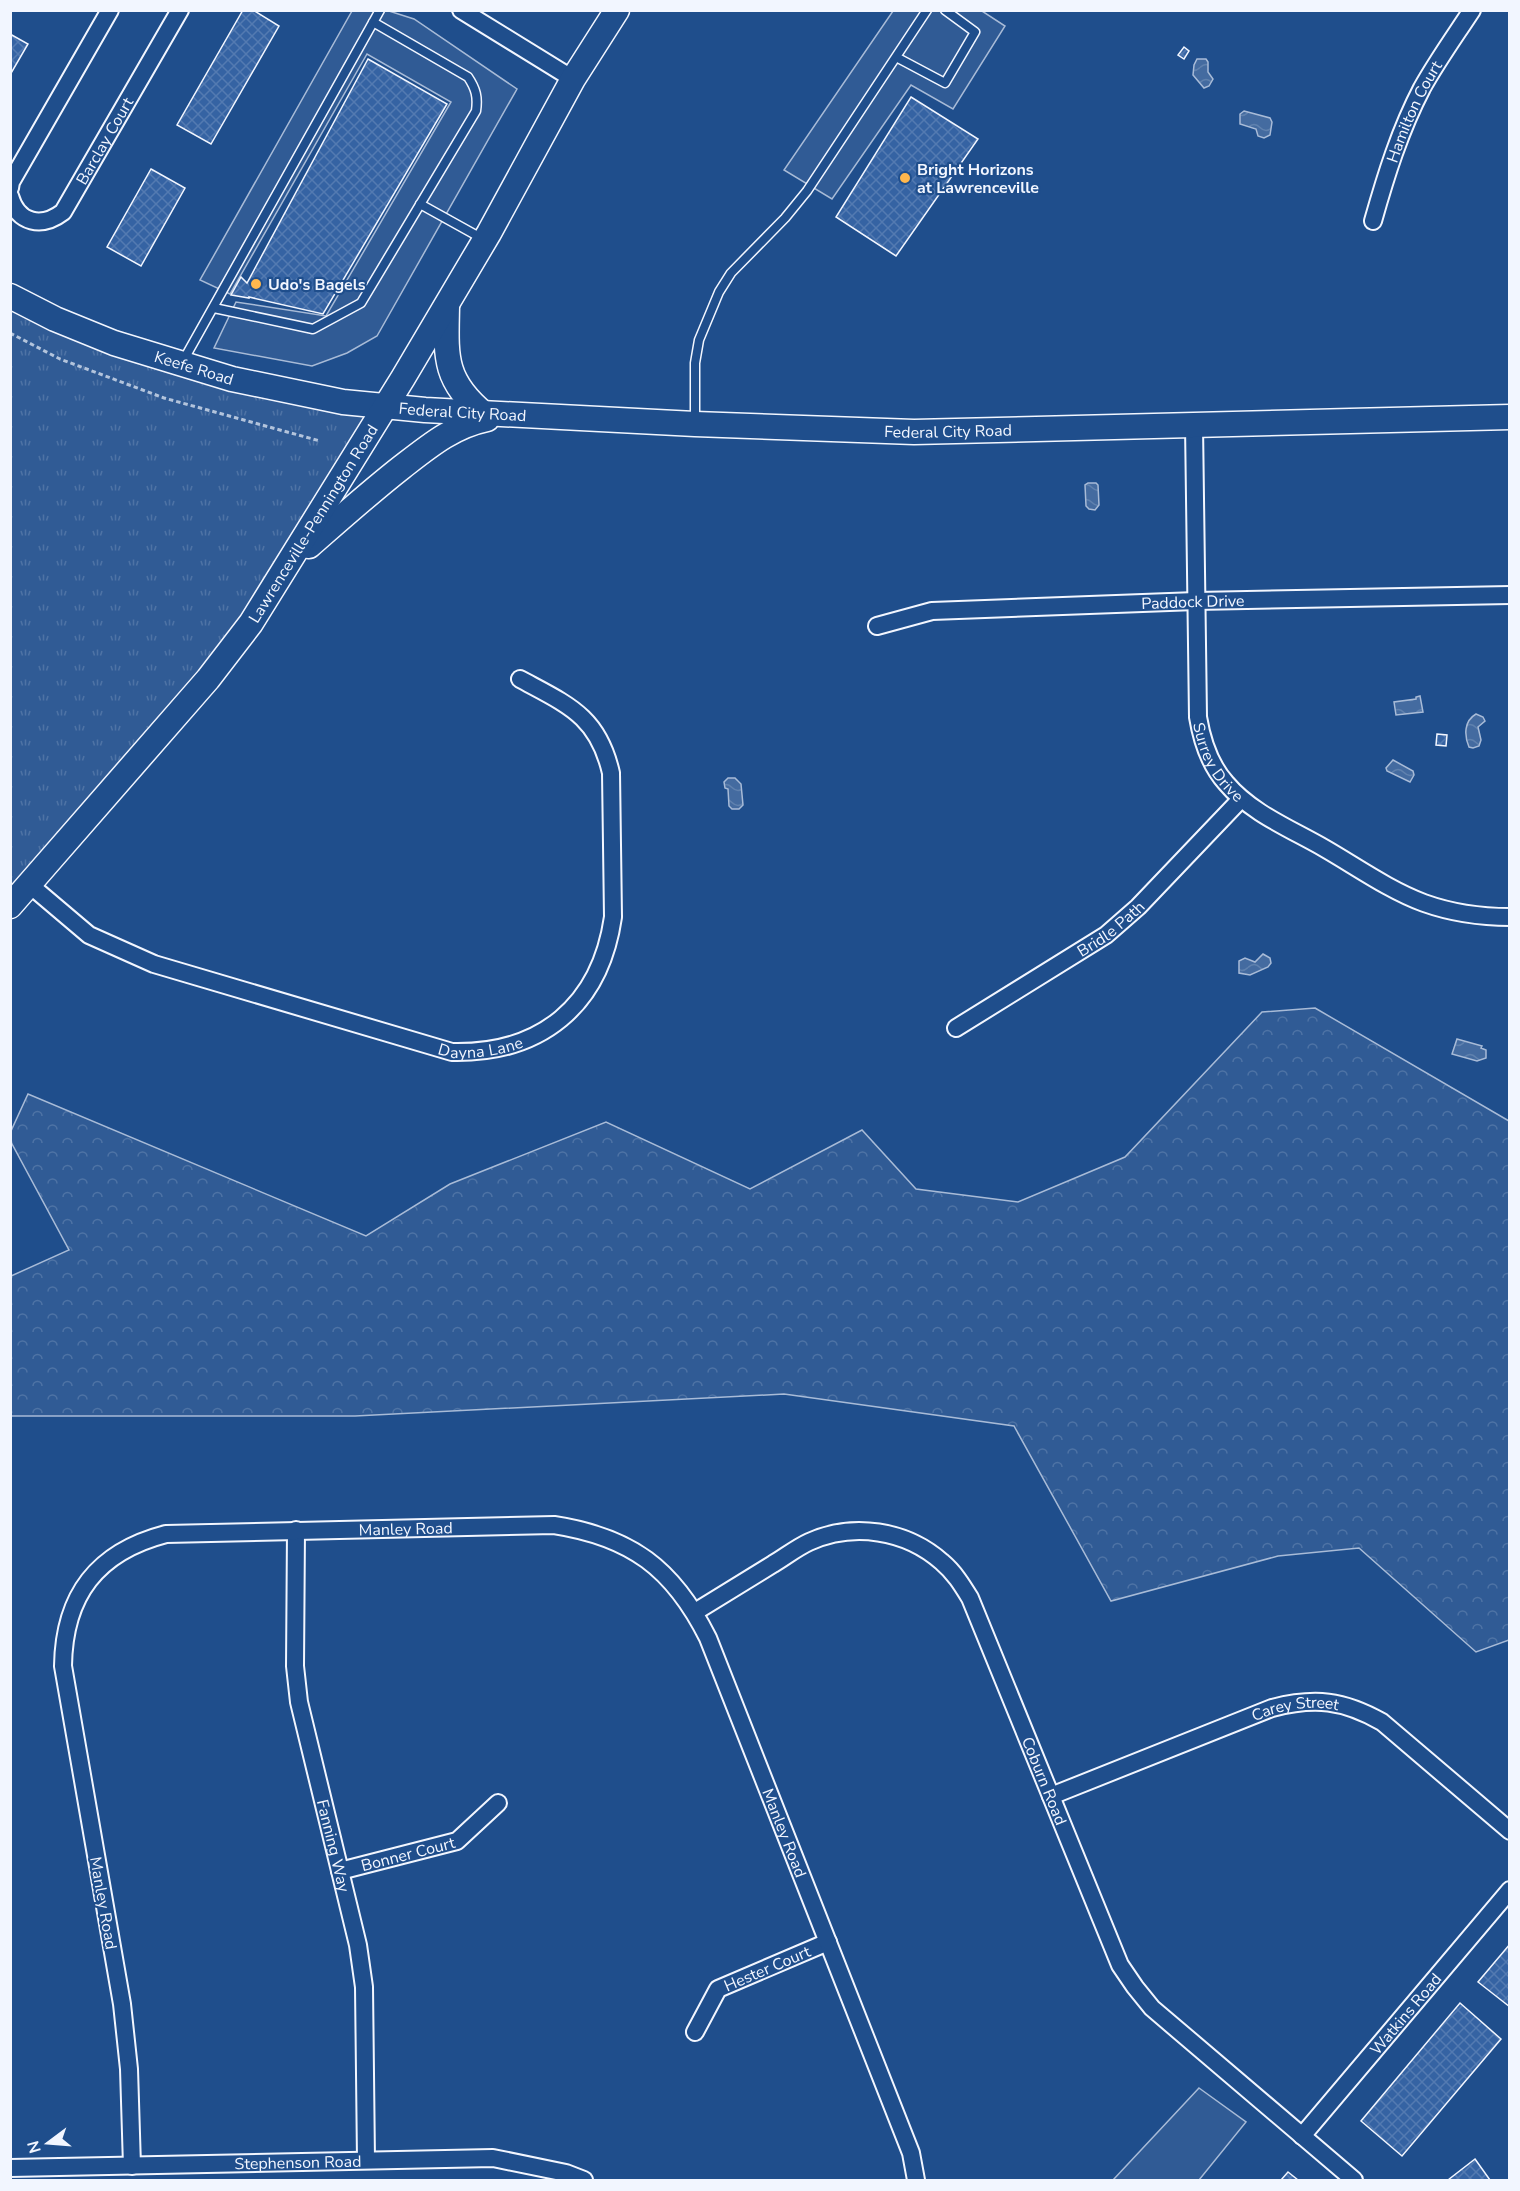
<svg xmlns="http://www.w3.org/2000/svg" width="1520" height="2191" font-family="'Nunito Sans',sans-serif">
<defs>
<pattern id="forest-crowns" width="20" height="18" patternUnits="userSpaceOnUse" patternTransform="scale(1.5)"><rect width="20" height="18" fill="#305b95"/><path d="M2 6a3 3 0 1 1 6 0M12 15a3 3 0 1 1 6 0" fill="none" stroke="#4e73a5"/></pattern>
<pattern id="park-tufts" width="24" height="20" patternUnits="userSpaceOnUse" patternTransform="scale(1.5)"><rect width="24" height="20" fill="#305b95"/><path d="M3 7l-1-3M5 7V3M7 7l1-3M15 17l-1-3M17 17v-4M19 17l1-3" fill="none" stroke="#4e73a5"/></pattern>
<pattern id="water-waves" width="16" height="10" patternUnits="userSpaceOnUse" patternTransform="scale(1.5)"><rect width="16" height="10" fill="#446ba0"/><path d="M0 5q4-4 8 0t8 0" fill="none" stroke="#5f81ae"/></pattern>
<pattern id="building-cross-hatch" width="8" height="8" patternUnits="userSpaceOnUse" patternTransform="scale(1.5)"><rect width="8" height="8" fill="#3563a3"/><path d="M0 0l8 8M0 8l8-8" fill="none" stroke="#537ab1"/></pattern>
</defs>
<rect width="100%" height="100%" fill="#1f4e8c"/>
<path fill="#305b95" stroke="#a8bbd7" stroke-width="1.5" d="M 352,11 L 389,11 L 414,19 L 517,89 L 377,336 L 347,353 L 312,366 L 214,348 L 236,302 L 326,316 L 451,102 L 367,54 L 230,294 L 200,280 Z
M 893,11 L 982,11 L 1005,26 L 953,109 L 911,85 L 832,199 L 784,170 Z
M 1199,2088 L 1246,2122 L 1199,2180 L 1113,2180 Z"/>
<path fill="url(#forest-crowns)" stroke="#a8bbd7" stroke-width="1.5" d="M 1315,1008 L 1509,1121 L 1509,1640 L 1476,1652 L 1359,1548 L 1278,1556 L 1111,1601 L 1014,1426 L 784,1394 L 355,1416 L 11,1416 L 11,1276 L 69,1250 L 11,1142 L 11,1131 L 28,1094 L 366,1236 L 450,1184 L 606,1122 L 750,1189 L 862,1130 L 916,1189 L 1018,1202 L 1125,1157 L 1262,1012 Z"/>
<path fill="url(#park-tufts)" stroke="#a8bbd7" stroke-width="1.5" d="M 11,302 L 374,412 L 236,629 L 11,888 Z"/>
<path fill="url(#water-waves)" stroke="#a8bbd7" stroke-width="1.5" d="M 1197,59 L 1206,59 L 1208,62 L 1208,72 L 1213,79 L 1209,86 L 1204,88 L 1193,75 L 1194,65 Z
M 1244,111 L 1270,118 L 1272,122 L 1270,135 L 1264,138 L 1258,136 L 1256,129 L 1240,124 L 1240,114 Z
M 1088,483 L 1096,483 L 1098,485 L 1099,505 L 1095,510 L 1089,509 L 1086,506 L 1085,485 Z
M 1420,696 L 1423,712 L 1396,715 L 1394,702 L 1416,699 L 1416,697 Z
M 1476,714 L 1483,717 L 1485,721 L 1478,727 L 1481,740 L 1479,746 L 1473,748 L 1469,747 C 1464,735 1464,721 1476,714 Z
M 1393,760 L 1413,771 L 1414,775 L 1410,782 L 1387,771 L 1386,768 Z
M 728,778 L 735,778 L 741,784 L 743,805 L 739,809 L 732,809 L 729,806 L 728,789 L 725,788 L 724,782 Z
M 1263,954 L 1270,958 L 1271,963 L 1268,967 L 1250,975 L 1239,973 L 1239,961 L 1245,958 L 1255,962 Z
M 1457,1039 L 1482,1046 L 1481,1048 L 1486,1050 L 1486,1058 L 1477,1061 L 1452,1054 Z"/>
<path fill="url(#building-cross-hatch)" stroke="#f2f6ff" stroke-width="1.5" d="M 243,10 L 253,10 L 279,26 L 211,144 L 177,125 Z
M 10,34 L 28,44 L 10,75 Z
M 1184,47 L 1189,51 L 1184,59 L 1178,55 Z
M 368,59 L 447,104 L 323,314 L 249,297 L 249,298 L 231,295 L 241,277 L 247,283 Z
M 911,97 L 978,139 L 896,256 L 836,217 Z
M 151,169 L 185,188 L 141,266 L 107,247 Z
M 1437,734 L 1447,735 L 1446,746 L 1436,745 Z
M 1510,1944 L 1510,2007 L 1478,1982 Z
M 1460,2003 L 1501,2039 L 1402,2156 L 1361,2121 Z
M 1475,2159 L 1490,2180 L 1448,2180 Z
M 1288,2172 L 1298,2180 L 1281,2180 Z"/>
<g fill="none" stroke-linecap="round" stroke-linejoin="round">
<defs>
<path id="lane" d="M 896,57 L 945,83 L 975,32 L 945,10
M 420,204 L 483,239
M 214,308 L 313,329 L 361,303 L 476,111 C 478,97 476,89 468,77 L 373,22
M 183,361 L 380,10
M 695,421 L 695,363 L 699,340 L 719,292 L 731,273 L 785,218 L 807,191 L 927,10"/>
<g id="street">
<path d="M 461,10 L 573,79"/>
<path d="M 10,188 L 11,182 L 110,10"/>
<path id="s1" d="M 10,196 C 18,224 42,228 63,212 L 180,10"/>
<path id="s2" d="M 1373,221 C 1386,175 1400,130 1422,88 C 1437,61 1455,36 1472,10"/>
<path id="s3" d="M 1194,425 L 1198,717 C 1202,741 1209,764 1226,783 C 1251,813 1291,829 1324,848 C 1357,867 1389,890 1424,903 C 1452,913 1481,917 1510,917"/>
<path id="s4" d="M 877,626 L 932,611 L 1196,601 L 1510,595"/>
<path id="s5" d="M 30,885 L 89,935 L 154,964 L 452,1052 C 541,1054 600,1006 613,917 L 611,773 C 598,716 568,705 520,679"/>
<path id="s6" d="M 956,1028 L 1106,935 L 1138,907 L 1241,799"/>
<path id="s7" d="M 296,1530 L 295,1666 L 299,1702 L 358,1945 L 364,1987 L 366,2160"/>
<path id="s8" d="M 695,1612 C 721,1596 747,1580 773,1564 C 785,1557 796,1548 809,1542 C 853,1522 906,1530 942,1562 C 954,1572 962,1585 970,1598 L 1120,1965 L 1135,1987 L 1152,2008 L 1354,2180"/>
<path id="s9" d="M 1051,1796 L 1272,1708 C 1315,1697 1343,1700 1382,1722 L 1510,1831"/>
<path id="s10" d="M 340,1871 L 457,1841 L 498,1803"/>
<path id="s11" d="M 695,2032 L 718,1989 L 828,1942"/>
<path id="s12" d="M 1302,2136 L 1510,1890"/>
<path id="s13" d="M 132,2166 L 129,2069 L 122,2004 L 63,1666 C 64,1595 97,1552 166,1534 L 554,1525 C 631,1537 673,1568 708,1638 L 911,2153 L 916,2180"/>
<path id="s14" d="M 10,2168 L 493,2158 L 566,2173 L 584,2180"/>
</g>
<g id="secondary">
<path id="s15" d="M 10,296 L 55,319 L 114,343 L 232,379 L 343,402 L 425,410 L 695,424 L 914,432 L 1510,417"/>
<path d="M 447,306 C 446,356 443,380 484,414"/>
<path d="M 309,546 C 340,519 370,492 402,467 C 429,446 453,426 487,419"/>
<path id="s16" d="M 10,906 L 208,679 L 251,623 L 403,378 L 489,233 L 573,79 L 617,10"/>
</g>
</defs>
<use href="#lane" stroke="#f2f6ff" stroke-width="11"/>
<use href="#street" stroke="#f2f6ff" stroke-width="20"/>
<use href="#secondary" stroke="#f2f6ff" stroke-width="27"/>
<path stroke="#b3c4dc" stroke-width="3" stroke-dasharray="4.5 3" stroke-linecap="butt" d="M 10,333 L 60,359 L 164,398 L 320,441"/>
<use href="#lane" stroke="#1f4e8c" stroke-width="8"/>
<use href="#street" stroke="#1f4e8c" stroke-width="16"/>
<use href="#secondary" stroke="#1f4e8c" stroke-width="24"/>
</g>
<g fill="#ffb74d" stroke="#1f4e8c" stroke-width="2">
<circle cx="905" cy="178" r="6"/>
<circle cx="256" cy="284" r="6"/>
</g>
<g text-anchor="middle" stroke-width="4.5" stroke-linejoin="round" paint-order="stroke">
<g font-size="16" fill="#f2f6ff" stroke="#1f4e8c">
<text dy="6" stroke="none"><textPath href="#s2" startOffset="117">Hamilton Court</textPath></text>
<text dy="6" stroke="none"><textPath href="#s1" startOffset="150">Barclay Court</textPath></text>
<text dy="6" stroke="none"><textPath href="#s15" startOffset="198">Keefe Road</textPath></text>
<text dy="6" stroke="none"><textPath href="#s15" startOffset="471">Federal City Road</textPath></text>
<text dy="6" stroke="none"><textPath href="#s15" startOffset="957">Federal City Road</textPath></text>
<text dy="6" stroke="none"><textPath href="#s16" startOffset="489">Lawrenceville-Pennington Road</textPath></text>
<text dy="6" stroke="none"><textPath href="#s4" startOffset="318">Paddock Drive</textPath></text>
<text dy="6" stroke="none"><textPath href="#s3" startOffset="342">Surrey Drive</textPath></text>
<text dy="6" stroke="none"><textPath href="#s6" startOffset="184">Bridle Path</textPath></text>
<text dy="6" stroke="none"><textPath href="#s5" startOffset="488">Dayna Lane</textPath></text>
<text dy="6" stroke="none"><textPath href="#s13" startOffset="928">Manley Road</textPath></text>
<text dy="6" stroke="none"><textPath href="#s9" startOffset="261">Carey Street</textPath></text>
<text dy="6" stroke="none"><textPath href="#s8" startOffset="519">Coburn Road</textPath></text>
<text dy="6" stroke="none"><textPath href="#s13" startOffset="1486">Manley Road</textPath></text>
<text dy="6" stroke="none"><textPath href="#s7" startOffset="320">Fanning Way</textPath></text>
<text dy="6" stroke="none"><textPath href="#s10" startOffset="70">Bonner Court</textPath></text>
<text transform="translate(104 1903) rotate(80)" y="6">Manley Road</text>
<text dy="6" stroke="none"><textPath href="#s11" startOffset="102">Hester Court</textPath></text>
<text dy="6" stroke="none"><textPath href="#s12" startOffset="160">Watkins Road</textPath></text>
<text dy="6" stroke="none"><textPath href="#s14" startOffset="288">Stephenson Road</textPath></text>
</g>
<g font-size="16" font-weight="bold" fill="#f2f6ff" stroke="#1f4e8c" text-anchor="start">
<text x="917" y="175">Bright Horizons<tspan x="917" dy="18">at Lawrenceville</tspan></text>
<text x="268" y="290">Udo's Bagels</text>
</g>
</g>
<rect width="1520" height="2191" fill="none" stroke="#f2f6ff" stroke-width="24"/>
<g transform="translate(48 2143) rotate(254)" stroke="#1f4e8c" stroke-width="4.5" paint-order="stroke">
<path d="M0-4.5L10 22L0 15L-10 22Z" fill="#f2f6ff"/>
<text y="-9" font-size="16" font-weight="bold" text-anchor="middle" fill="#f2f6ff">N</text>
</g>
</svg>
